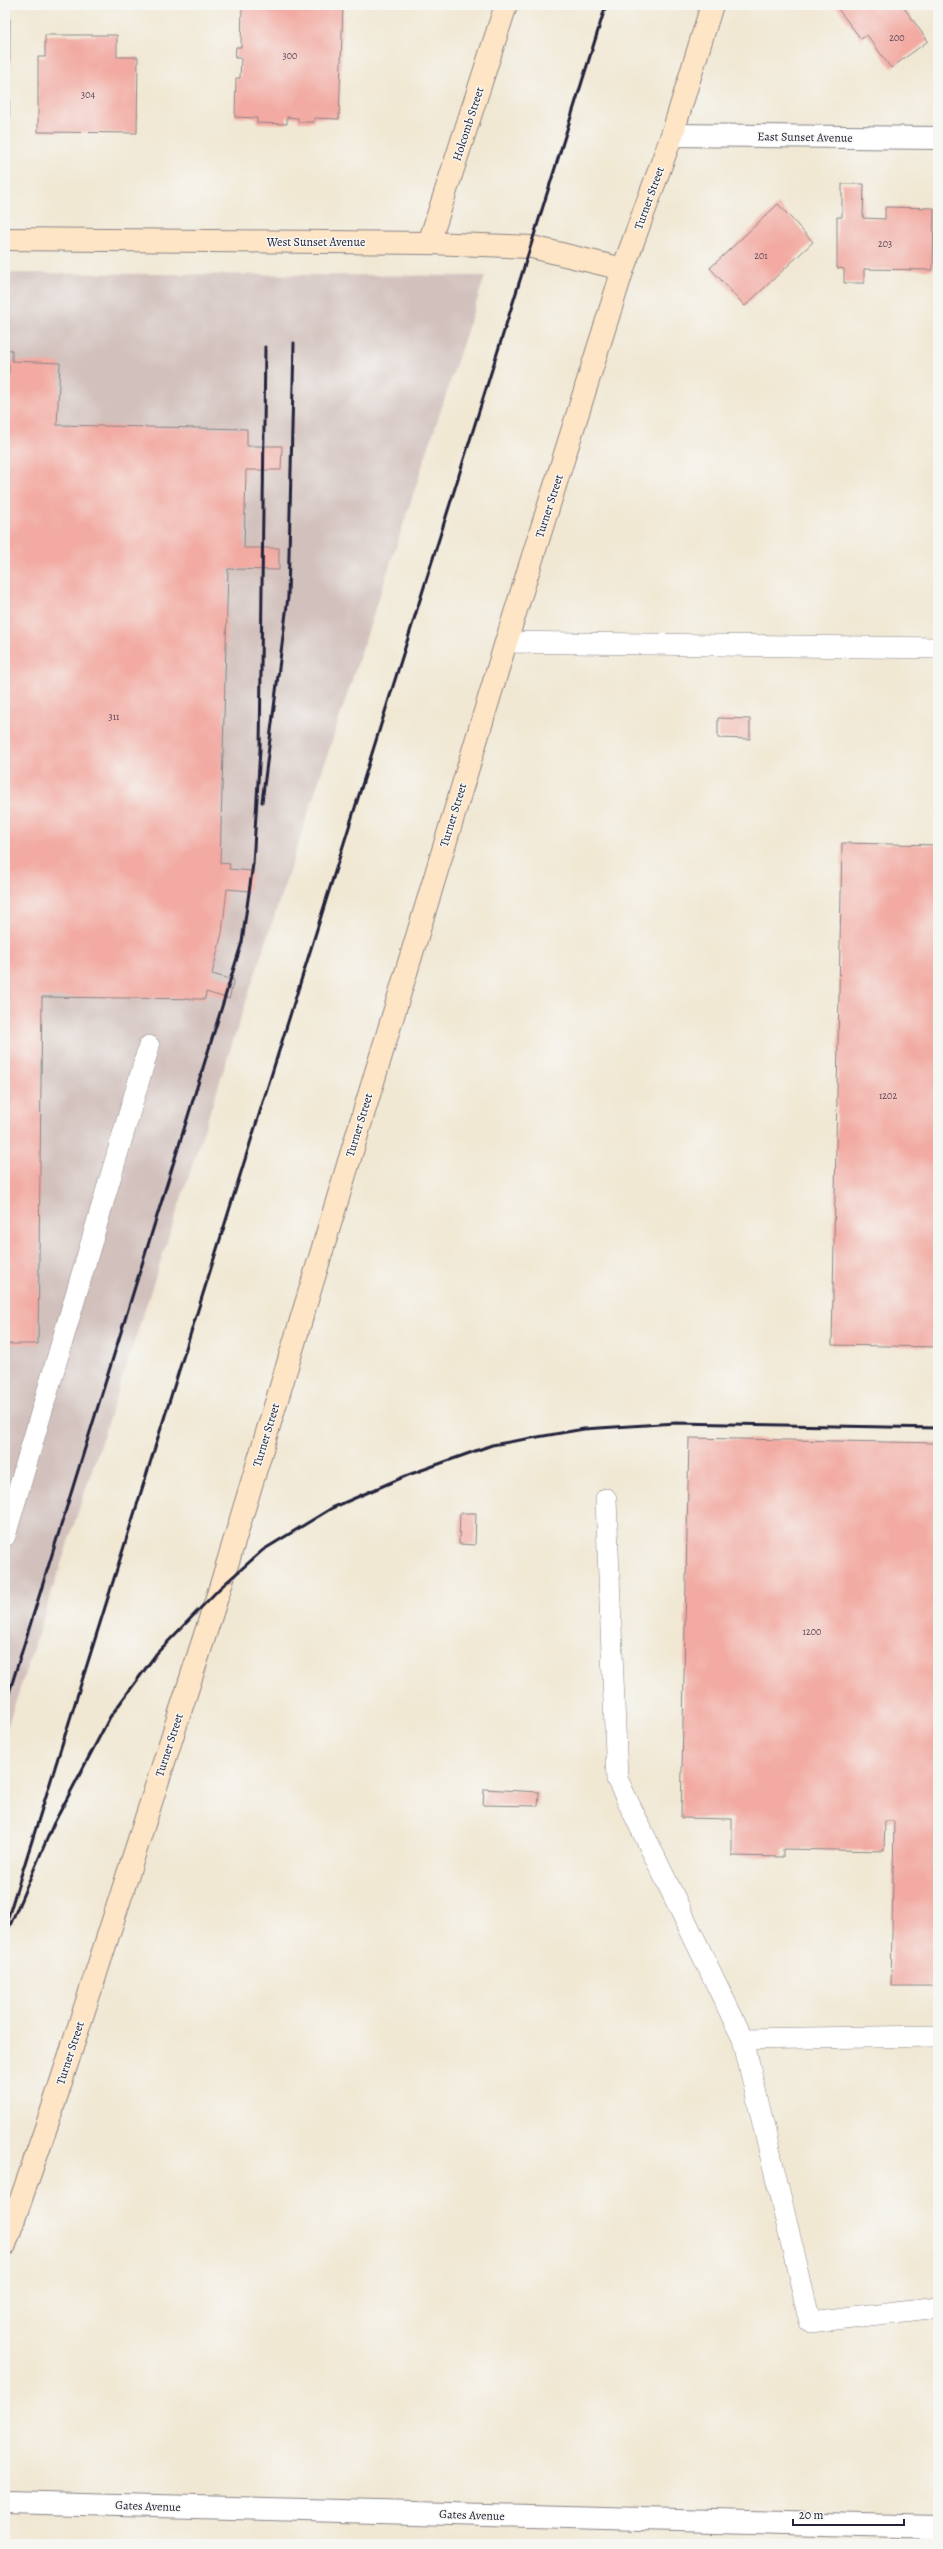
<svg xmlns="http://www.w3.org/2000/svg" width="943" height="2549" font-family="Alegreya,serif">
<rect width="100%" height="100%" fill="#f6f6f2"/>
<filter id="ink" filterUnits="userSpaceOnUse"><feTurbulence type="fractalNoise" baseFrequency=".025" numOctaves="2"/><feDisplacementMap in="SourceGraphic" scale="8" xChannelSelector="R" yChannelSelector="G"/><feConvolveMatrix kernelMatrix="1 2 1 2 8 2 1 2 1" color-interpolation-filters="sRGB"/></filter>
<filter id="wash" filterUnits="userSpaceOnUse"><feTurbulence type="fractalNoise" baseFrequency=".012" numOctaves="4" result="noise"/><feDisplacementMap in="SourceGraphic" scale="16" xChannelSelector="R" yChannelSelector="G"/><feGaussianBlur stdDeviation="0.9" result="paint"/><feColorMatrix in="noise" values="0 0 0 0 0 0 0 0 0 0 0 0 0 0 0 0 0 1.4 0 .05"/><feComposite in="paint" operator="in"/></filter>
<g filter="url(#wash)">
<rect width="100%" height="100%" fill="#f1e8d4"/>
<path fill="#d1c0bc" d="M 5,273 L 485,276 L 5,1734 Z"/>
<g id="blocks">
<path fill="#f2aaa2" d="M 242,5 L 343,5 L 339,119 L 314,118 L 314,122 L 298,122 L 298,118 L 287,117 L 287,124 L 257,123 L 257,118 L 235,117 L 236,78 L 240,78 L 241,58 L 235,58 L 236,47 L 241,47 Z
M 835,5 L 902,5 L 928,41 L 891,68 L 867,35 L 861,39 Z
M 5,19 L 10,19 L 9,130 L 5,130 Z
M 45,35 L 117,35 L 117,57 L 138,57 L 137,133 L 38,132 L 38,57 L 45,57 Z
M 842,184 L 864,184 L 863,218 L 885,219 L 885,207 L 934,208 L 933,270 L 864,269 L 864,283 L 844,283 L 844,269 L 837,268 L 837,217 L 842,217 Z
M 778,204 L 813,242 L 745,306 L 710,268 Z
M 5,349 L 12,350 L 12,361 L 60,363 L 57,425 L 247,429 L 247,446 L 282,446 L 281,470 L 246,470 L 244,548 L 279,548 L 279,570 L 228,569 L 220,863 L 230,864 L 229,869 L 252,871 L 250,891 L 227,889 L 222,933 L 212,974 L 234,980 L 229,999 L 206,992 L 205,999 L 42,997 L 38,1344 L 5,1344 L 5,373 L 9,373 L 9,364 L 5,364 Z
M 718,718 L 750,719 L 750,739 L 718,738 Z
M 842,843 L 938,845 L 938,1347 L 832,1345 Z
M 689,1438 L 938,1443 L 938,1986 L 891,1986 L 894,1821 L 885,1821 L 884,1851 L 783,1849 L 783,1857 L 732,1856 L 732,1819 L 681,1818 Z
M 460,1513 L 476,1513 L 475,1545 L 459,1544 Z
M 484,1789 L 539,1792 L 538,1806 L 483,1805 Z"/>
</g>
</g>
<g filter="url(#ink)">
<use href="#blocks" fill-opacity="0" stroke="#8a8588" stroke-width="1"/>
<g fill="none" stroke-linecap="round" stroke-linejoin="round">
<defs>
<path id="lane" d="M 506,642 L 938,648
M 606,1499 L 617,1779 L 743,2039 L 938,2036
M 5,1536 L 149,1046
M 743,2039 L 810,2322 L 938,2307"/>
<path id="street" d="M 672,135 L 938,138
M 5,2502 L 938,2527"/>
<path id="secondary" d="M 5,239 L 429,243 L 532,247 L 623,269
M 429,243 L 506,5
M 5,2245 L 51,2113 L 220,1588 L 506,642 L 623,269 L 672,135 L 712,5"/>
</defs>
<use href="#lane" stroke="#8a8588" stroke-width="22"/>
<use href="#street" stroke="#8a8588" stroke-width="24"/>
<use href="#secondary" stroke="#8a8588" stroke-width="24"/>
<use href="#lane" stroke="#fff" stroke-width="21"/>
<use href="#street" stroke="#fff" stroke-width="22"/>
<use href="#secondary" stroke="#fee5c5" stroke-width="22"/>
<path stroke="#22223b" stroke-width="3" d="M 262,802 L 288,597 L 294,343
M 5,1706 L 242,942 L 253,864 L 260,749 L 265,347
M 5,1927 L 606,5
M 5,1937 L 53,1825 L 110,1717 L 157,1653 L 220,1588 L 263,1550 L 332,1508 L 408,1475 L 492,1445 L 584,1429 L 676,1423 L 938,1428"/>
</g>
</g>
<g text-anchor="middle" stroke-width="3" stroke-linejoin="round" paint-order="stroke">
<g font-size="10" fill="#564455">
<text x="897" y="41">200</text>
<text x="290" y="59">300</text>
<text x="88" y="98">304</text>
<text x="885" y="247">203</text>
<text x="761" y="259">201</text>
<text x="114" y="720">311</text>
<text x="888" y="1099">1202</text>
<text x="812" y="1635">1200</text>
</g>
<g font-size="12" fill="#22223b" stroke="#f6f6f2">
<text transform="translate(468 124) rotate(-72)" y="4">Holcomb Street</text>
<text transform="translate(805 137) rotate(1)" y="4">East Sunset Avenue</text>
<text transform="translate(649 198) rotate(-70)" y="4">Turner Street</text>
<text x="316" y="246">West Sunset Avenue</text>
<text transform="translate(549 506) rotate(-72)" y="4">Turner Street</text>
<text transform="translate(453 815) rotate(-73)" y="4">Turner Street</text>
<text transform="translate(359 1125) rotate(-73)" y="4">Turner Street</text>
<text transform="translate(266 1435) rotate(-73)" y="4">Turner Street</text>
<text transform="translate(169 1745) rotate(-72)" y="4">Turner Street</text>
<text transform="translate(70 2053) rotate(-72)" y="4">Turner Street</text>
<text transform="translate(148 2506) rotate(2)" y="4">Gates Avenue</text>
<text transform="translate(472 2515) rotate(2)" y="4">Gates Avenue</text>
</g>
</g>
<rect width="943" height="2549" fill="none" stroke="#f6f6f2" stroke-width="20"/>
<path d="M793 2519v6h111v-6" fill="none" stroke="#22223b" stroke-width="2"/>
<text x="799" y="2519" font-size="12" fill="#22223b" stroke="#f6f6f2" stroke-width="3" paint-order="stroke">20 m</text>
</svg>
